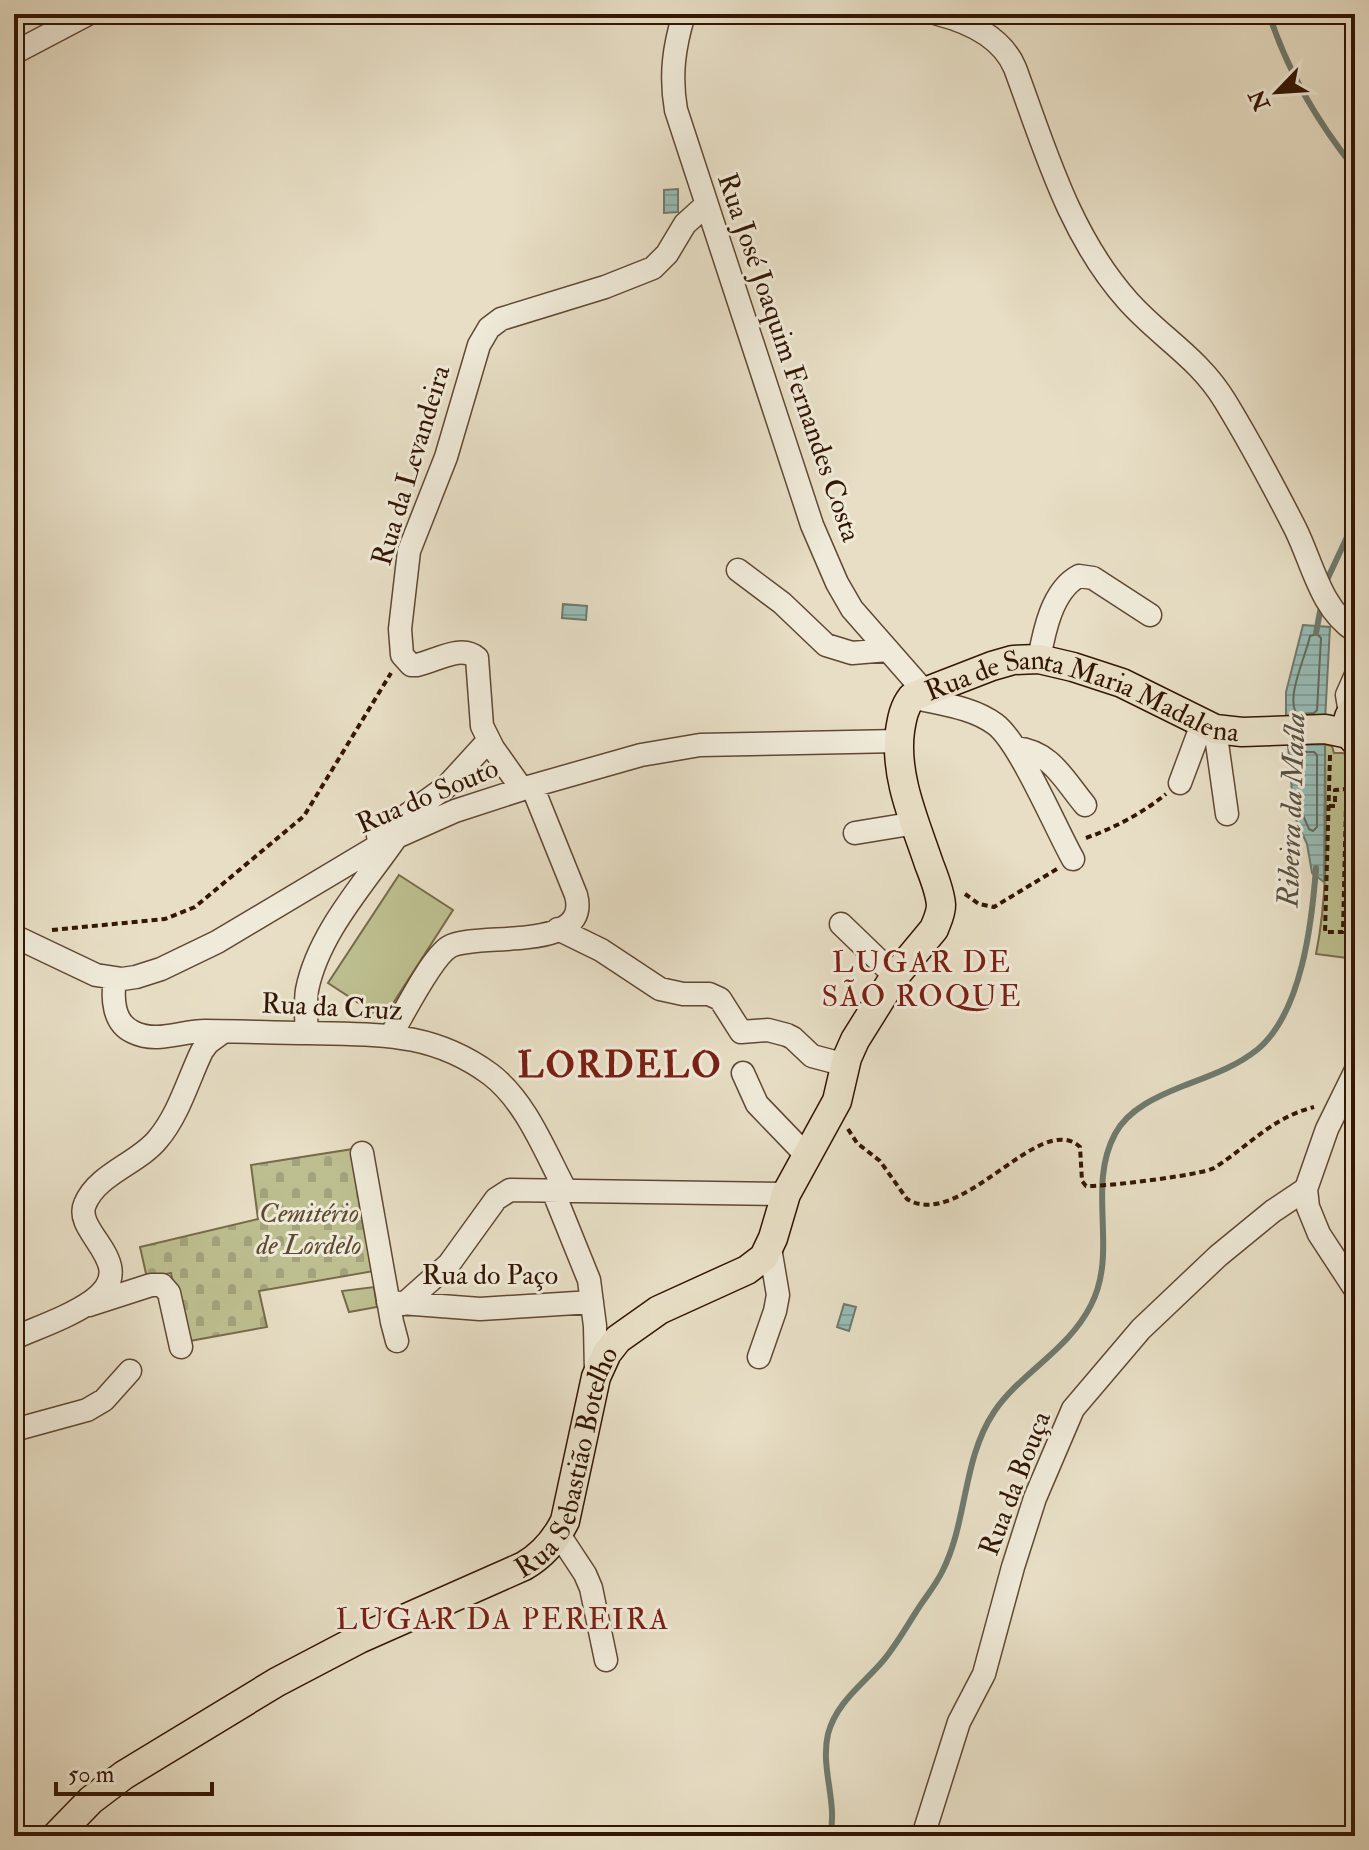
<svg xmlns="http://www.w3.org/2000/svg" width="1369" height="1850" font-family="'IM FELL Double Pica',serif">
<defs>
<pattern id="cemetery-stones" width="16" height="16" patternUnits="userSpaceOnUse" patternTransform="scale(2)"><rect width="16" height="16" fill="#bdbf90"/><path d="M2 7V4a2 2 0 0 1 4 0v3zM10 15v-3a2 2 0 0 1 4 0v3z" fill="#a3a37b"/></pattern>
<pattern id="water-rules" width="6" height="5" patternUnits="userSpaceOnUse" patternTransform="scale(2)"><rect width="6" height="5" fill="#97bcb6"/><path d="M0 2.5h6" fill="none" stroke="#83a19b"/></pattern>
</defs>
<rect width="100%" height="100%" fill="#e7dec5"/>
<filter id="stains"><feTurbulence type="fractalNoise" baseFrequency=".0025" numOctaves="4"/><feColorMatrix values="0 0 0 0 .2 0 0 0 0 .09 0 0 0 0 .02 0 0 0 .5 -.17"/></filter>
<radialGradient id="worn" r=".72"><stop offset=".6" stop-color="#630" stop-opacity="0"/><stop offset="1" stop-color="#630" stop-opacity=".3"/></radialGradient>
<path fill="url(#cemetery-stones)" stroke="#786a49" stroke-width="2" d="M 353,1149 L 361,1217 L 366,1218 L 374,1271 L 259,1291 L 267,1327 L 184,1342 L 171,1273 L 147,1278 L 140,1247 L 258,1219 L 251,1165 Z"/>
<path fill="#bdbf90" stroke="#786a49" stroke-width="2" d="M 1325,744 L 1332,746 L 1334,753 L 1343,753 L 1355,760 L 1355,959 L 1316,954 C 1330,885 1325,813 1325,744 Z
M 399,875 L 453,910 L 383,1019 L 328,983 Z
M 374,1287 L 377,1307 L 349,1312 L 342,1291 Z"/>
<path fill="url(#water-rules)" stroke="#6f7a6e" stroke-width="2" d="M 678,189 L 678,212 L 664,213 L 664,190 Z
M 563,604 L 587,606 L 586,620 L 562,618 Z
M 1303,625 L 1330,627 L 1325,721 L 1286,723 L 1286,692 Z
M 1325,744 L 1325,753 L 1324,882 L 1312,873 L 1307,844 L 1294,815 L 1288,745 Z
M 844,1304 L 856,1307 L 849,1331 L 837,1327 Z"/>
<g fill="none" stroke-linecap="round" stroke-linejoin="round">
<path stroke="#66695c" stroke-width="2" d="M 1297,714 C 1285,698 1306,656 1310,636 L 1317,634 L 1321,638 L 1317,710 L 1314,713 L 1301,714
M 1301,752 L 1314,752 L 1317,755 L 1317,827 L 1313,831 L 1309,829 L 1302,813 L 1297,756 Z"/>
<path stroke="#6f7a6e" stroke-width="6" d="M 1269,14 C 1287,70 1318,123 1355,169
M 1326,582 L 1355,520
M 1316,633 L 1322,601
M 830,1836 C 838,1802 820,1769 828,1734 C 836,1703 862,1685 882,1662 C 895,1647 905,1629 916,1612 C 924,1599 935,1586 942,1572 C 968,1521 962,1460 994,1412 C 1020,1373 1068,1351 1091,1305 C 1119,1251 1086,1188 1115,1134 C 1128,1109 1158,1096 1183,1086 C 1209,1076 1236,1067 1258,1049 C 1302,1012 1312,922 1316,868"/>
<defs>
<path id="minor" d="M 684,14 C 674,47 670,75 676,110 L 812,525 L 837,583 L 852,609 L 924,691
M 938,14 C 969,22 1002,37 1015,68 C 1045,149 1069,235 1128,301 C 1160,337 1199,358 1225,401 C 1250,442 1273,485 1295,528 C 1313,564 1320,608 1355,631
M 14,53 L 88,14
M 738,570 L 782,603 L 826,645 L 852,653 L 888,650
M 1039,659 C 1044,632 1052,590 1079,576 L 1093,578 L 1150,615
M 912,697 C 940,704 972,707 995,724 C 1019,741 1056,829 1073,859
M 1350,713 L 1347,695 L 1355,677
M 1215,729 L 1227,814
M 1015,748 C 1051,751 1064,780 1085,805
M 1180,783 L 1202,724
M 522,789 L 493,748 L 482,726 L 477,658 C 461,644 436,661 417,665 L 411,665 L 402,655 L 400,629 L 409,551 L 446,457 L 479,345 L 489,328 L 501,319 L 605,287 L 653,268 L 667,254 L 685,224 L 706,205
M 855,833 L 916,823
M 378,836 L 446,787 L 488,741
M 841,924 L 895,976
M 558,929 L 601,950 L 660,989 L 683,994 L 709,994 L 720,999 L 741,1032 L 768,1030 L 787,1035 L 793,1038 L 812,1056 L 846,1065
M 14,936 L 96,975 L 122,979 L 136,977 L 161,969 L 217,942 L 383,843 L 455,811 L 532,786 L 641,755 L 700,745 L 899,741
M 115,979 C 112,998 113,1023 133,1032 C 157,1044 181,1031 205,1031 C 240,1031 275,1033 309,1033 C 378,1035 431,1031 490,1074 C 526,1101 545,1152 566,1191
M 307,1033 C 306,1019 305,1004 307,990 C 318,934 363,885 395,839
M 391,1035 C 403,1015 431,958 449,947 C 475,931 592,954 576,895 L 532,786
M 1355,1072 L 1327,1129 L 1306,1189 L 1308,1207 L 1319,1234 L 1355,1289
M 743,1073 L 757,1104 L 807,1156
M 362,1153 L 392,1322 L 397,1341
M 553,1191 L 589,1280 L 595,1326 L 596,1372
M 388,1302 L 480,1309 L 592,1302
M 404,1304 L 449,1264 L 496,1199 L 510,1190 L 786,1194
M 89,1305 L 151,1285 L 162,1285 L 169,1293 L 181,1347
M 14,1338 C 39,1327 69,1317 92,1301 C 143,1265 72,1233 85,1204 C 97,1174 139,1163 158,1139 C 179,1114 188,1080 202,1051 L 208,1043 L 223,1032
M 759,1357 L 775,1311 L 778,1295 L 770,1248
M 14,1430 L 87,1410 L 104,1400 L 130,1371
M 558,1533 L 585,1574 L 591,1588 L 606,1660
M 923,1836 L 959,1722 L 984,1674 L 1013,1567 L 1035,1498 L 1073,1409 L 1141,1329 L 1218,1256 L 1273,1211 L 1306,1189"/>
<g id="major">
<path d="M 1355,708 C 1345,719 1345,731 1355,741"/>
<path id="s1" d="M 56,1836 L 91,1800 L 124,1775 L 277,1682 L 359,1639 L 524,1566 C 543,1555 555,1541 565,1521 L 596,1377 L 607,1353 L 618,1339 L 659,1310 L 747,1270 L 764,1257 L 773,1238 L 786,1194 L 837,1101 L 847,1058 L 855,1040 L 895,976 L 934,929 C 937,921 941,914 941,905 C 940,891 934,877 929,864 C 915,822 894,776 900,731 C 902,718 904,707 912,697 L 992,666 L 1013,660 L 1039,659 L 1073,667 L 1122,683 L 1215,729 L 1242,732 L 1325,729 L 1349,734"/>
</g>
</defs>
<use href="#minor" stroke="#614833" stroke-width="25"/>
<use href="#major" stroke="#341602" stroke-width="31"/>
<path stroke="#341602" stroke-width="4" stroke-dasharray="6 4" stroke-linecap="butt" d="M 1330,755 L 1325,932 L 1343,932 L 1347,761
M 14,794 L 24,792
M 1329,806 L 1335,806 L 1335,790 L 1346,789
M 1086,838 C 1114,828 1143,813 1166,794
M 965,894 L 979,904 L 994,907 L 1057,869
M 52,930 L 165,919 L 195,907 L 304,816 L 391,673
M 848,1129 L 857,1143 L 880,1161 L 907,1199 C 961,1232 1040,1109 1080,1147 L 1082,1181 L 1086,1186 C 1103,1187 1202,1175 1214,1168 C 1249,1146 1271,1118 1314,1107"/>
<use href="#minor" stroke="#efead9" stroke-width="22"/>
<use href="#major" stroke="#e7dec5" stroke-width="28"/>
</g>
<g text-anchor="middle" stroke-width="6" stroke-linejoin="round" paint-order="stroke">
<g font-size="28" fill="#341602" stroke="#efead9">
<text transform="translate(790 357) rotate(71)" y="10">Rua José Joaquim Fernandes Costa</text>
<text transform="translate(410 465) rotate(-73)" y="10">Rua da Levandeira</text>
<text dy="10" stroke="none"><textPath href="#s1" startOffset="1762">Rua de Santa Maria Madalena</textPath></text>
<text transform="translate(427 795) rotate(-23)" y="10">Rua do Souto</text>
<text transform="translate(332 1006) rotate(3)" y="10">Rua da Cruz</text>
<text x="490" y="1284">Rua do Paço</text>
<text dy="10" stroke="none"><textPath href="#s1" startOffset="660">Rua Sebastião Botelho</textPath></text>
<text transform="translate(1014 1483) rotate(-69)" y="10">Rua da Bouça</text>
</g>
<g font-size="28" font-style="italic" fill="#5d492d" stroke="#efead9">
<text x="309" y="1222">Cemitério<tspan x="309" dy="32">de Lordelo</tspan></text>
</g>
<g font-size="30" font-style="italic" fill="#575041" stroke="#efead9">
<text transform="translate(1291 810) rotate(-88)" y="10">Ribeira da Maíla</text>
</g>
<g font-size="30" letter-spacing="2" fill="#7a1f14" stroke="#efead9">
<text x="922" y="972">LUGAR DE<tspan x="922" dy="34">SÃO ROQUE</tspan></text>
<text x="503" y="1629">LUGAR DA PEREIRA</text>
</g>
<g font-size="36" font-weight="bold" letter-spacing="2" fill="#7a1f14" stroke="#efead9">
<text x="620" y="1077">LORDELO</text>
</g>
</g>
<rect width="1369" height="1850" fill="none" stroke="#e7dec5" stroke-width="48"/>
<rect x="16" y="16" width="1337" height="1818" fill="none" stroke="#341602" stroke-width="4"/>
<rect x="24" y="24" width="1321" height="1802" fill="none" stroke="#341602" stroke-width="2"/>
<g transform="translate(1277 92) rotate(245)" stroke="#efead9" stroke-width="6" paint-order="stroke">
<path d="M0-6L14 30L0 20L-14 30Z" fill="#341602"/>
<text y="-12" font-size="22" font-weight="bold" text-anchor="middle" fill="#341602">N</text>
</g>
<path d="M56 1782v12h156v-12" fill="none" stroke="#341602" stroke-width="4"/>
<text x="68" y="1782" font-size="24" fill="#341602" stroke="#efead9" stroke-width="6" paint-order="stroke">50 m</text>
<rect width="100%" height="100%" filter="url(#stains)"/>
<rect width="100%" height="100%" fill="url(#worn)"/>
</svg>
